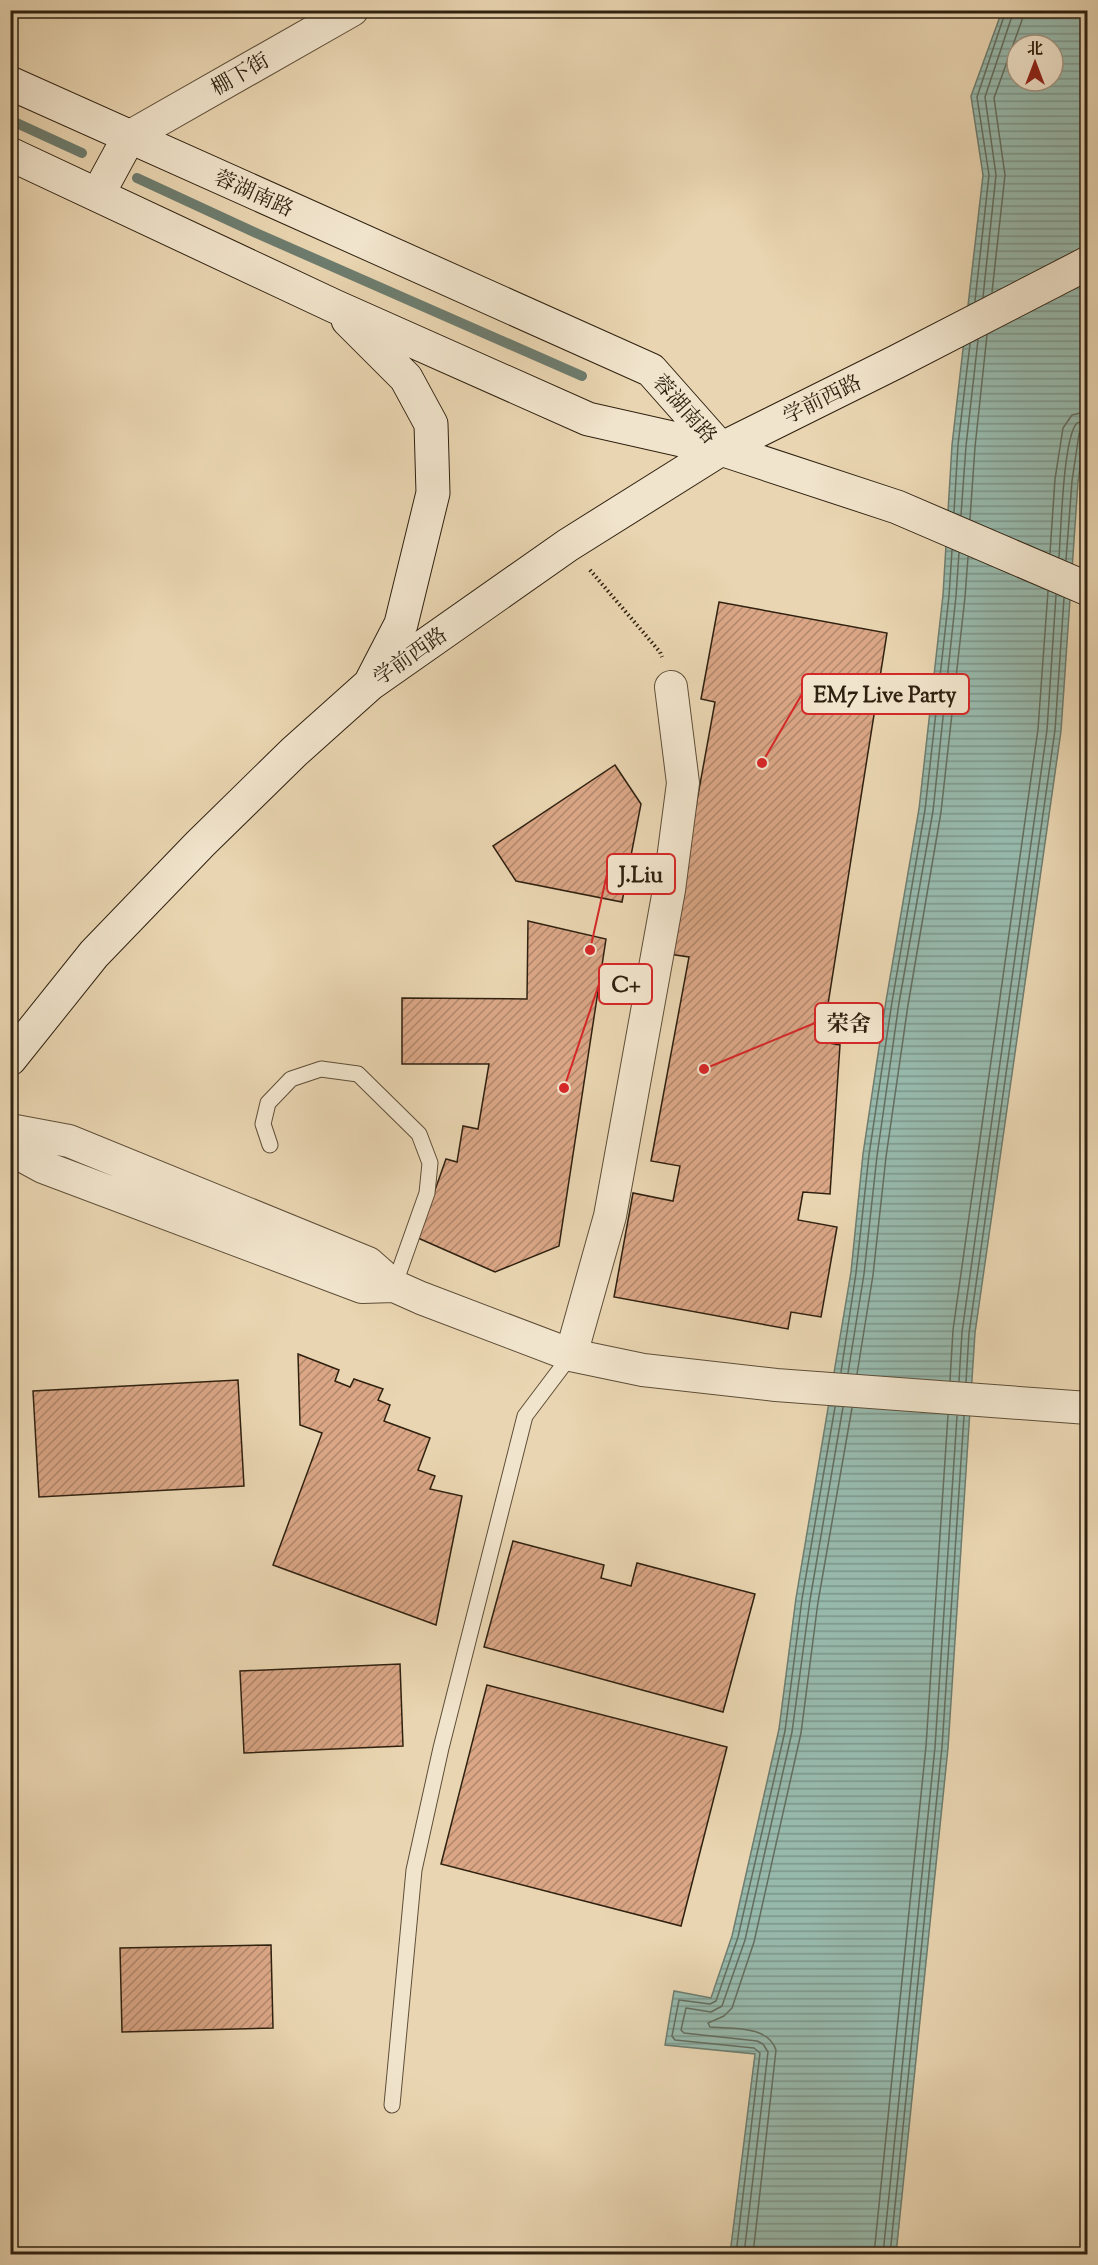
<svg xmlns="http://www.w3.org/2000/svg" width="1098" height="2265" font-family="'Sorts Mill Goudy','Noto Serif SC',serif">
<defs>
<pattern id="water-rules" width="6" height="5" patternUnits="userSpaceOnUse" patternTransform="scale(1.5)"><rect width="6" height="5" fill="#97b9ac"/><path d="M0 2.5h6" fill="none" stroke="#7c968b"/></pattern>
<pattern id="building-hatch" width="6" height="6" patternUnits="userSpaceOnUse" patternTransform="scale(1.5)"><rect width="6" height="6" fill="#daa686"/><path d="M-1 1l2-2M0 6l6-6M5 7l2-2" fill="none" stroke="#b1876c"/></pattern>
</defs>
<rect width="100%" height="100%" fill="#e9d5b1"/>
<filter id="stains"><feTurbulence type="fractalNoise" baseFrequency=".00333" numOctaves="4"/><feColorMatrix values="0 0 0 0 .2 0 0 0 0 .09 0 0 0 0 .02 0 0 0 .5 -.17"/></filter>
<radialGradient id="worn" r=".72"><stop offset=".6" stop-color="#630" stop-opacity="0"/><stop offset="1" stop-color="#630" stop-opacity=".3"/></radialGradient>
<path fill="url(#water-rules)" stroke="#6d7c6e" stroke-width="1.5" fill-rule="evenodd" d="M 1002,11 L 1087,11 L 1088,414 L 1078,482 L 1061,731 L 975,1333 L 948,1748 L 896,2254 L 730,2254 L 755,2054 L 665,2045 L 674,1991 L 711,1998 L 732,1936 L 779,1729 L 796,1598 L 851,1272 L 863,1154 L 886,1001 L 919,809 L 943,595 L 952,445 L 983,175 L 971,96 ZM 1017,45 L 1053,45 L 1053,81 L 1017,81 Z"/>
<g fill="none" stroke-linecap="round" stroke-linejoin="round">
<path stroke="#636d5e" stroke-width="1.5" d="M 992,292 L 1005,175 L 994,98 L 1022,20 L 1023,10
M 983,297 L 996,175 L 985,97 L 1014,10
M 975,301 L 989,175 L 977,97 L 1006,10
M 954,512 L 958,445 L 970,344
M 961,515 L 966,446 L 978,340
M 970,519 L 975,447 L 987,335
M 1050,553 L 1055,479 L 1063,428 L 1072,415 L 1088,411
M 1059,557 C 1061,533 1063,437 1077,423 L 1088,420
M 1066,560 L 1072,481 L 1079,434 L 1082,429 L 1088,428
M 841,1372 L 856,1273 L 869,1155 L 892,1002 L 925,810 L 949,596 L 952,550
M 848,1373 L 864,1274 L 877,1156 L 899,1003 L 933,811 L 956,596 L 959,553
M 857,1374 L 873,1275 L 886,1157 L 908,1005 L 941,812 L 965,597 L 968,557
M 950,1381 L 953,1330 L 1038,729 L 1048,591
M 959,1381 L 962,1332 L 1047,730 L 1056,595
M 966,1382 L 969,1333 L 1055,730 L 1064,598
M 736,2254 L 760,2053 L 754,2048 L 675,2040 L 672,2036 L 679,2000 L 710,2004 L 716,2001 L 738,1937 L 785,1731 L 802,1599 L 835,1407
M 744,2254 L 768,2052 L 763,2044 L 757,2041 L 684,2033 L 681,2030 L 686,2008 L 711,2012 L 722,2006 L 745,1940 L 792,1732 L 810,1600 L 843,1407
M 753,2254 L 776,2050 C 768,2025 732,2029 710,2027 L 708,2023 L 724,2016 L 732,2008 L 754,1942 L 801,1733 L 818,1602 L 852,1408
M 874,2254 L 926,1746 L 948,1415
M 883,2254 L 935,1747 L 957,1416
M 890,2254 L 942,1747 L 964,1416"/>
<path stroke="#6d7c6e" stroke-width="10" d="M 10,120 L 82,153
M 137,178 L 256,233 L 582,376"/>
</g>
<path fill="url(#building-hatch)" stroke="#2f2110" stroke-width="1.5" d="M 719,602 L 887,633 L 822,1042 L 840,1045 L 830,1194 L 803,1192 L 798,1220 L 837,1227 L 821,1317 L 791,1312 L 788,1329 L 614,1297 L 633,1193 L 673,1201 L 680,1166 L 651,1161 L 689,957 L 669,954 L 715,702 L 701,699 Z
M 615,765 L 641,804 L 622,902 L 516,881 L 493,846 Z
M 528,921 L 606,939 L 559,1246 L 495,1272 L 418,1238 L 446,1159 L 457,1162 L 463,1126 L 478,1129 L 489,1064 L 402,1064 L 402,998 L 527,999 Z
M 298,1354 L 339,1370 L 335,1381 L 350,1387 L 354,1379 L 383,1389 L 378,1400 L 390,1405 L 384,1421 L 430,1438 L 418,1470 L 435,1476 L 430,1489 L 462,1496 L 436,1625 L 273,1565 L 322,1433 L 300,1425 Z
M 238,1380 L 244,1486 L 39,1497 L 33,1391 Z
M 513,1541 L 604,1565 L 601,1578 L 631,1586 L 637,1563 L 755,1594 L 723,1712 L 484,1647 Z
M 400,1664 L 403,1746 L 244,1753 L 240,1671 Z
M 487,1685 L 727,1747 L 681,1926 L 441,1864 Z
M 271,1945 L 273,2028 L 122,2032 L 120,1948 Z"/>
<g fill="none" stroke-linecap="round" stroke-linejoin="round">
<defs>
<path id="lane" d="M 270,1145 L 263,1124 L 268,1103 L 291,1079 L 321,1069 L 358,1074 L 419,1134 L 430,1163 L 427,1193 L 394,1286
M 392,2105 L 414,1870 L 441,1748 L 525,1416 L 571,1355"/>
<path id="street" d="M 129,137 L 352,10
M 10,1130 L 69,1141 L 368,1263 L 394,1286 L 421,1298 L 571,1355 L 643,1370 L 776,1385 L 1088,1408
M 10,1149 L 43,1167 L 362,1287 L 394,1286
M 571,1355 L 610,1216 L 669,890 L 683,783 L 671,687"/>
<path id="secondary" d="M 10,83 L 651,370 L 721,449
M 10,154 L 334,306 L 588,419 L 721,449 L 897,507 L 1088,589
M 98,194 L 129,137
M 348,320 L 406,378 L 431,424 L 433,493 L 401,624 L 372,680
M 10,1059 L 94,954 L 200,844 L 294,752 L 370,684 L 568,545 L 721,449 L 896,362 L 1088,263"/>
</defs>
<use href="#lane" stroke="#5e4e38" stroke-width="17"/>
<use href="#street" stroke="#5e4e38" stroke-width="34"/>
<use href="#secondary" stroke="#2f2110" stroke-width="35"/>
<path stroke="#2f2110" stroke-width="4" stroke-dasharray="1.5 3" stroke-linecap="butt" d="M 590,570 L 660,652 L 662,657"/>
<use href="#lane" stroke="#f1e4cc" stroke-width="15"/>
<use href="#street" stroke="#f1e4cc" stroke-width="32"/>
<use href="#secondary" stroke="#f1e4cc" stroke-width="33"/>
</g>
<g text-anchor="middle" stroke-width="5" stroke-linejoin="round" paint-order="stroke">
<g font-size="21" fill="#2f2110" stroke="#f1e4cc">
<text transform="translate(240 74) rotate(-30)" y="7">棚下街</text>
<text transform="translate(254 193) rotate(24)" y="7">蓉湖南路</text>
<text transform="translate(822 399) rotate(-26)" y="7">学前西路</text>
<text transform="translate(685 409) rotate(48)" y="7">蓉湖南路</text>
<text transform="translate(410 656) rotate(-35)" y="7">学前西路</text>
</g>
</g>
<path fill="none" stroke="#d62828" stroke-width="2" d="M762 763L802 694M590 950L607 874M564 1088L599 984M704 1069L815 1023"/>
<g fill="#d62828" stroke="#f1e4cc" stroke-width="2">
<circle cx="762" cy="763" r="6"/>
<circle cx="590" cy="950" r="6"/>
<circle cx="564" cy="1088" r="6"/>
<circle cx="704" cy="1069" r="6"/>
</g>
<g fill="#f1e4cc" stroke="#d62828" stroke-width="2">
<rect x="802" y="674" width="167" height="40" rx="6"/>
<rect x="607" y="854" width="68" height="40" rx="6"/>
<rect x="599" y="964" width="53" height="40" rx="6"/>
<rect x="815" y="1003" width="68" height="40" rx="6"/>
</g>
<g font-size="22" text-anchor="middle" font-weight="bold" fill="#2f2110">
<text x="885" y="702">EM7 Live Party</text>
<text x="641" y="882">J.Liu</text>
<text x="626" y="992">C+</text>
<text x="849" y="1031">荣舍</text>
</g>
<rect width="1098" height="2265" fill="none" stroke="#e9d5b1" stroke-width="36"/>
<rect x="12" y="12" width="1074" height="2241" fill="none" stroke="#2f2110" stroke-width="3"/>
<rect x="18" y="18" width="1062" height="2229" fill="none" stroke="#2f2110" stroke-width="1.5"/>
<g transform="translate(1035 63)"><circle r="28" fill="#f1e4cc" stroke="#a39681" stroke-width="1.5"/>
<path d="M0-4.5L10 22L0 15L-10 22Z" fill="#8f2418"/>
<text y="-9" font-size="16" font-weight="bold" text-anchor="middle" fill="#2f2110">北</text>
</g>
<rect width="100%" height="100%" filter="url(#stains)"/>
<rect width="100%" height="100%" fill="url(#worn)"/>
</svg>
